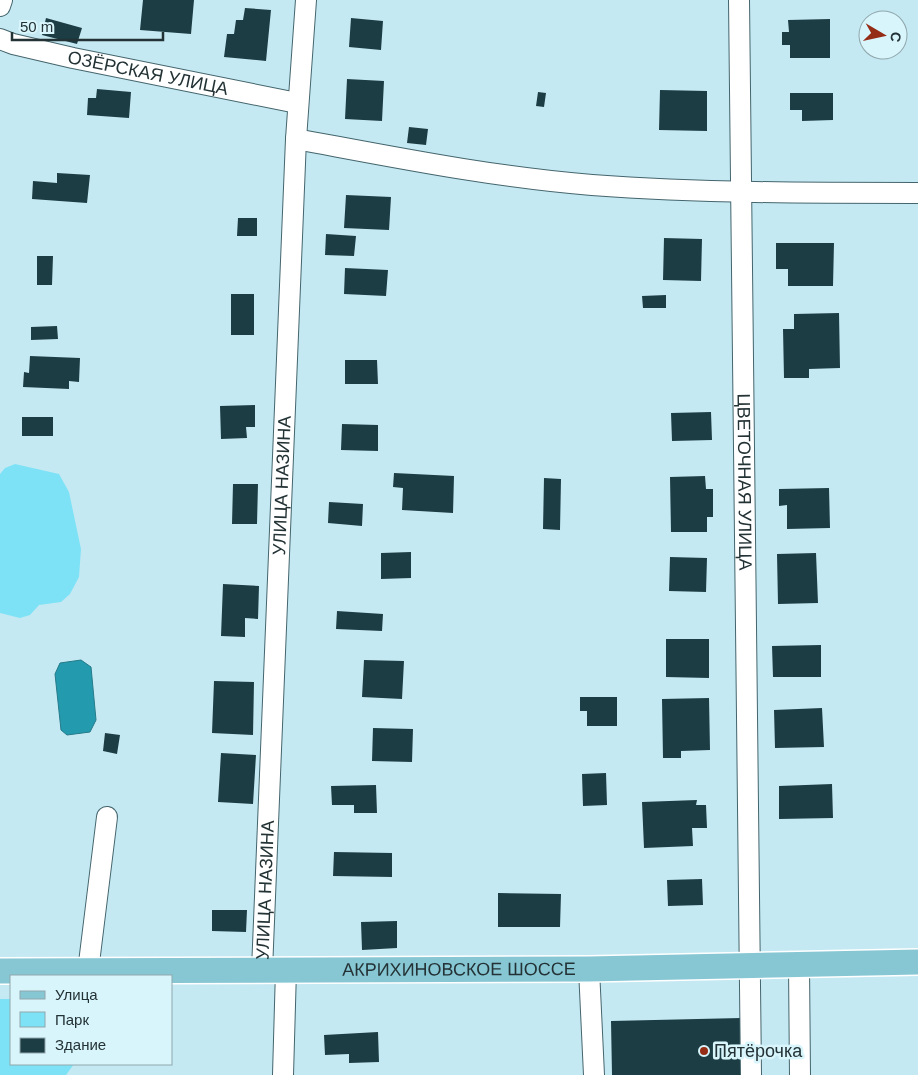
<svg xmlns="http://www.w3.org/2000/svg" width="918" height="1075" font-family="Helvetica,sans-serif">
<rect width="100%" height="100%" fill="#c5e9f2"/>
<path fill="#7ee2f7" d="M 15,464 L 59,474 L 69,492 L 81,549 L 79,577 L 70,594 L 61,602 L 39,605 L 30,615 L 20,618 L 0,613 L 0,474 L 5,468 Z
M 0,999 L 11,999 L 11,1064 L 74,1064 L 66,1075 L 0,1075 Z"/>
<path fill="#249aaf" stroke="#247b8a" d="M 81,660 L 91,667 L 96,720 L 90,732 L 67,735 L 61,730 L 55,674 L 60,663 Z"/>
<path fill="#1d3d44" d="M 143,0 L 194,0 L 191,34 L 140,30 Z
M 245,8 L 271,10 L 266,61 L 224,57 L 227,34 L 234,34 L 236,20 L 243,20 Z
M 46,18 L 82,28 L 77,44 L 42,35 Z
M 351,18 L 383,21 L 381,50 L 349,47 Z
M 830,19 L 830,58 L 790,58 L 790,45 L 782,45 L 782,32 L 789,32 L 788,20 Z
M 347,79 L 384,81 L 382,121 L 345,119 Z
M 97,89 L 131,92 L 129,118 L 87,115 L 88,98 L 96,98 Z
M 660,90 L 707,91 L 707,131 L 659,130 Z
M 538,92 L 546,93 L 544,107 L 536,106 Z
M 790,93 L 833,93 L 833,120 L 802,121 L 802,110 L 790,110 Z
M 409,127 L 428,129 L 426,145 L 407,143 Z
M 57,173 L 90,175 L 87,203 L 32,199 L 33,181 L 57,183 Z
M 346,195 L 391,197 L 389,230 L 344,228 Z
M 238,218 L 257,218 L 257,236 L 237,236 Z
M 326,234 L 356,236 L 354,256 L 325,255 Z
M 664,238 L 702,239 L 701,281 L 663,280 Z
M 776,243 L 834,243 L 833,286 L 788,286 L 788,269 L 776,269 Z
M 37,256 L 53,256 L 52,285 L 37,285 Z
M 345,268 L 388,270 L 386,296 L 344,294 Z
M 231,294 L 254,294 L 254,335 L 231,335 Z
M 666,295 L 666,308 L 643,308 L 642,296 Z
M 839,313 L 840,368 L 809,369 L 809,378 L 784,378 L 783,329 L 794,329 L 794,314 Z
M 57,326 L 58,339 L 31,340 L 31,327 Z
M 30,356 L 80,358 L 79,382 L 69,381 L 69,389 L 23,387 L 24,372 L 29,373 Z
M 345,360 L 377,360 L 378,384 L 345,384 Z
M 255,405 L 255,427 L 246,427 L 247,438 L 221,439 L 220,406 Z
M 711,412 L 712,440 L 672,441 L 671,413 Z
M 22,417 L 53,417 L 53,436 L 22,436 Z
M 342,424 L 378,425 L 378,451 L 341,450 Z
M 394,473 L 454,476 L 453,513 L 402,510 L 403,488 L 393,487 Z
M 705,476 L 706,489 L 713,489 L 713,517 L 707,517 L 707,532 L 671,532 L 670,477 Z
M 544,478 L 561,479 L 560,530 L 543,529 Z
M 233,484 L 258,484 L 257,524 L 232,524 Z
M 829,488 L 830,528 L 787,529 L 787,505 L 779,506 L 779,489 Z
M 329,502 L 363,504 L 362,526 L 328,523 Z
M 411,552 L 411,578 L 381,579 L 381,553 Z
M 816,553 L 818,603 L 778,604 L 777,554 Z
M 670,557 L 707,558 L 706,592 L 669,591 Z
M 223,584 L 259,586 L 258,619 L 245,618 L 245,637 L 221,636 Z
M 337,611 L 383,614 L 382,631 L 336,629 Z
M 666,639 L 709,639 L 709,678 L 666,677 Z
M 821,645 L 821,677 L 773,677 L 772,646 Z
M 364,660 L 404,661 L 402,699 L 362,697 Z
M 214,681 L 254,682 L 253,735 L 212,733 Z
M 580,697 L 617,697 L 617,726 L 587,726 L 587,711 L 580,711 Z
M 709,698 L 710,750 L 681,751 L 681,758 L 663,758 L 662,699 Z
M 822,708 L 824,747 L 775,748 L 774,710 Z
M 373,728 L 413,729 L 412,762 L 372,761 Z
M 105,733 L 120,735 L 117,754 L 103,751 Z
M 221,753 L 256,755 L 253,804 L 218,802 Z
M 606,773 L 607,805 L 583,806 L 582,774 Z
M 832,784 L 833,818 L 779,819 L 779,786 Z
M 376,785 L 377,813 L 354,813 L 354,805 L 332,805 L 331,786 Z
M 697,800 L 696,805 L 706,805 L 707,828 L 692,828 L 693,846 L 644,848 L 642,802 Z
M 334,852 L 392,853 L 392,877 L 333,876 Z
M 702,879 L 703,905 L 668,906 L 667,880 Z
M 498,893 L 561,894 L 560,927 L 498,927 Z
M 212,910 L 247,910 L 246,932 L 212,931 Z
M 397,921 L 397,948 L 362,950 L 361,922 Z
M 741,1018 L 742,1075 L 612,1075 L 611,1021 Z
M 378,1032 L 379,1062 L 349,1063 L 349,1054 L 325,1055 L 324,1035 Z"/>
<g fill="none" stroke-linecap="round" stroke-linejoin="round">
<defs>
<g id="minor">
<path id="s1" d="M 739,0 L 751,1075"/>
<path d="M 0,6 L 2,0"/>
<path id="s2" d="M 0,39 L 13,44 L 73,58 L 297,103"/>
<path d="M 296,139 C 394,157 492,177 592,185 C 701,193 809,193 918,193"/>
<path d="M 799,966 L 800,1075"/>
<path d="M 589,969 L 594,1075"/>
<path id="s3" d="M 262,970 L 296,139 L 306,0"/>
<path d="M 88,971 L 107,817"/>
<path d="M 283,1075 L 286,970"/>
</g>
<g id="major">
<path id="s4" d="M 0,971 L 589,969 L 918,962"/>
</g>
</defs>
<use href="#minor" stroke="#44656d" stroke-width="22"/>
<use href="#major" stroke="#fff" stroke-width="28"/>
<use href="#minor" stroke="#fff" stroke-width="20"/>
<use href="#major" stroke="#87c7d4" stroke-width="25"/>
</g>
<circle fill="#952c16" stroke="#d8f5fc" stroke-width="2" cx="704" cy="1051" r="5"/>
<g text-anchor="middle" stroke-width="5" stroke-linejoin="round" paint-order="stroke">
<g font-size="18" fill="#233235" stroke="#d8f5fc">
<text dy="6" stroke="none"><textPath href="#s2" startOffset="152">ОЗЁРСКАЯ УЛИЦА</textPath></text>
<text dy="6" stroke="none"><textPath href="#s1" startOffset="482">ЦВЕТОЧНАЯ УЛИЦА</textPath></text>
<text dy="6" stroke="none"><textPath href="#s3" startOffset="485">УЛИЦА НАЗИНА</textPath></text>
<text dy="6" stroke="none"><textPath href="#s3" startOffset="80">УЛИЦА НАЗИНА</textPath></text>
<text dy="6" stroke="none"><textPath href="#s4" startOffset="459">АКРИХИНОВСКОЕ ШОССЕ</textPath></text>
</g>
<g font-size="18" fill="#233235" stroke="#d8f5fc" text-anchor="start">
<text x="714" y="1057">Пятёрочка</text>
</g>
</g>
<rect x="10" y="975" width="162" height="90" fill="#d8f5fc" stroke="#90a7ac"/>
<rect x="20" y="991" width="25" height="8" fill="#87c7d4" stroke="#90a7ac"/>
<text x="55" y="1000" font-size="15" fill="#233235">Улица</text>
<rect x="20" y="1012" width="25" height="15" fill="#7ee2f7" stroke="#90a7ac"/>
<text x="55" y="1025" font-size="15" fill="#233235">Парк</text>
<rect x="20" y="1038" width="25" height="15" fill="#1d3d44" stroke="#90a7ac"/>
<text x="55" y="1050" font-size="15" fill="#233235">Здание</text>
<g transform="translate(883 35) rotate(99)"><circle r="24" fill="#d8f5fc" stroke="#90a7ac"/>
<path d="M0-4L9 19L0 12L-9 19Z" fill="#952c16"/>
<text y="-8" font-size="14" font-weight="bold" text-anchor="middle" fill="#233235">С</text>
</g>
<path d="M12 32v8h151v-8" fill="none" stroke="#233235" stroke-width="2.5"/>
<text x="20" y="32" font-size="15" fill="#233235" stroke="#d8f5fc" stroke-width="4" paint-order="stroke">50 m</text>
</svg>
